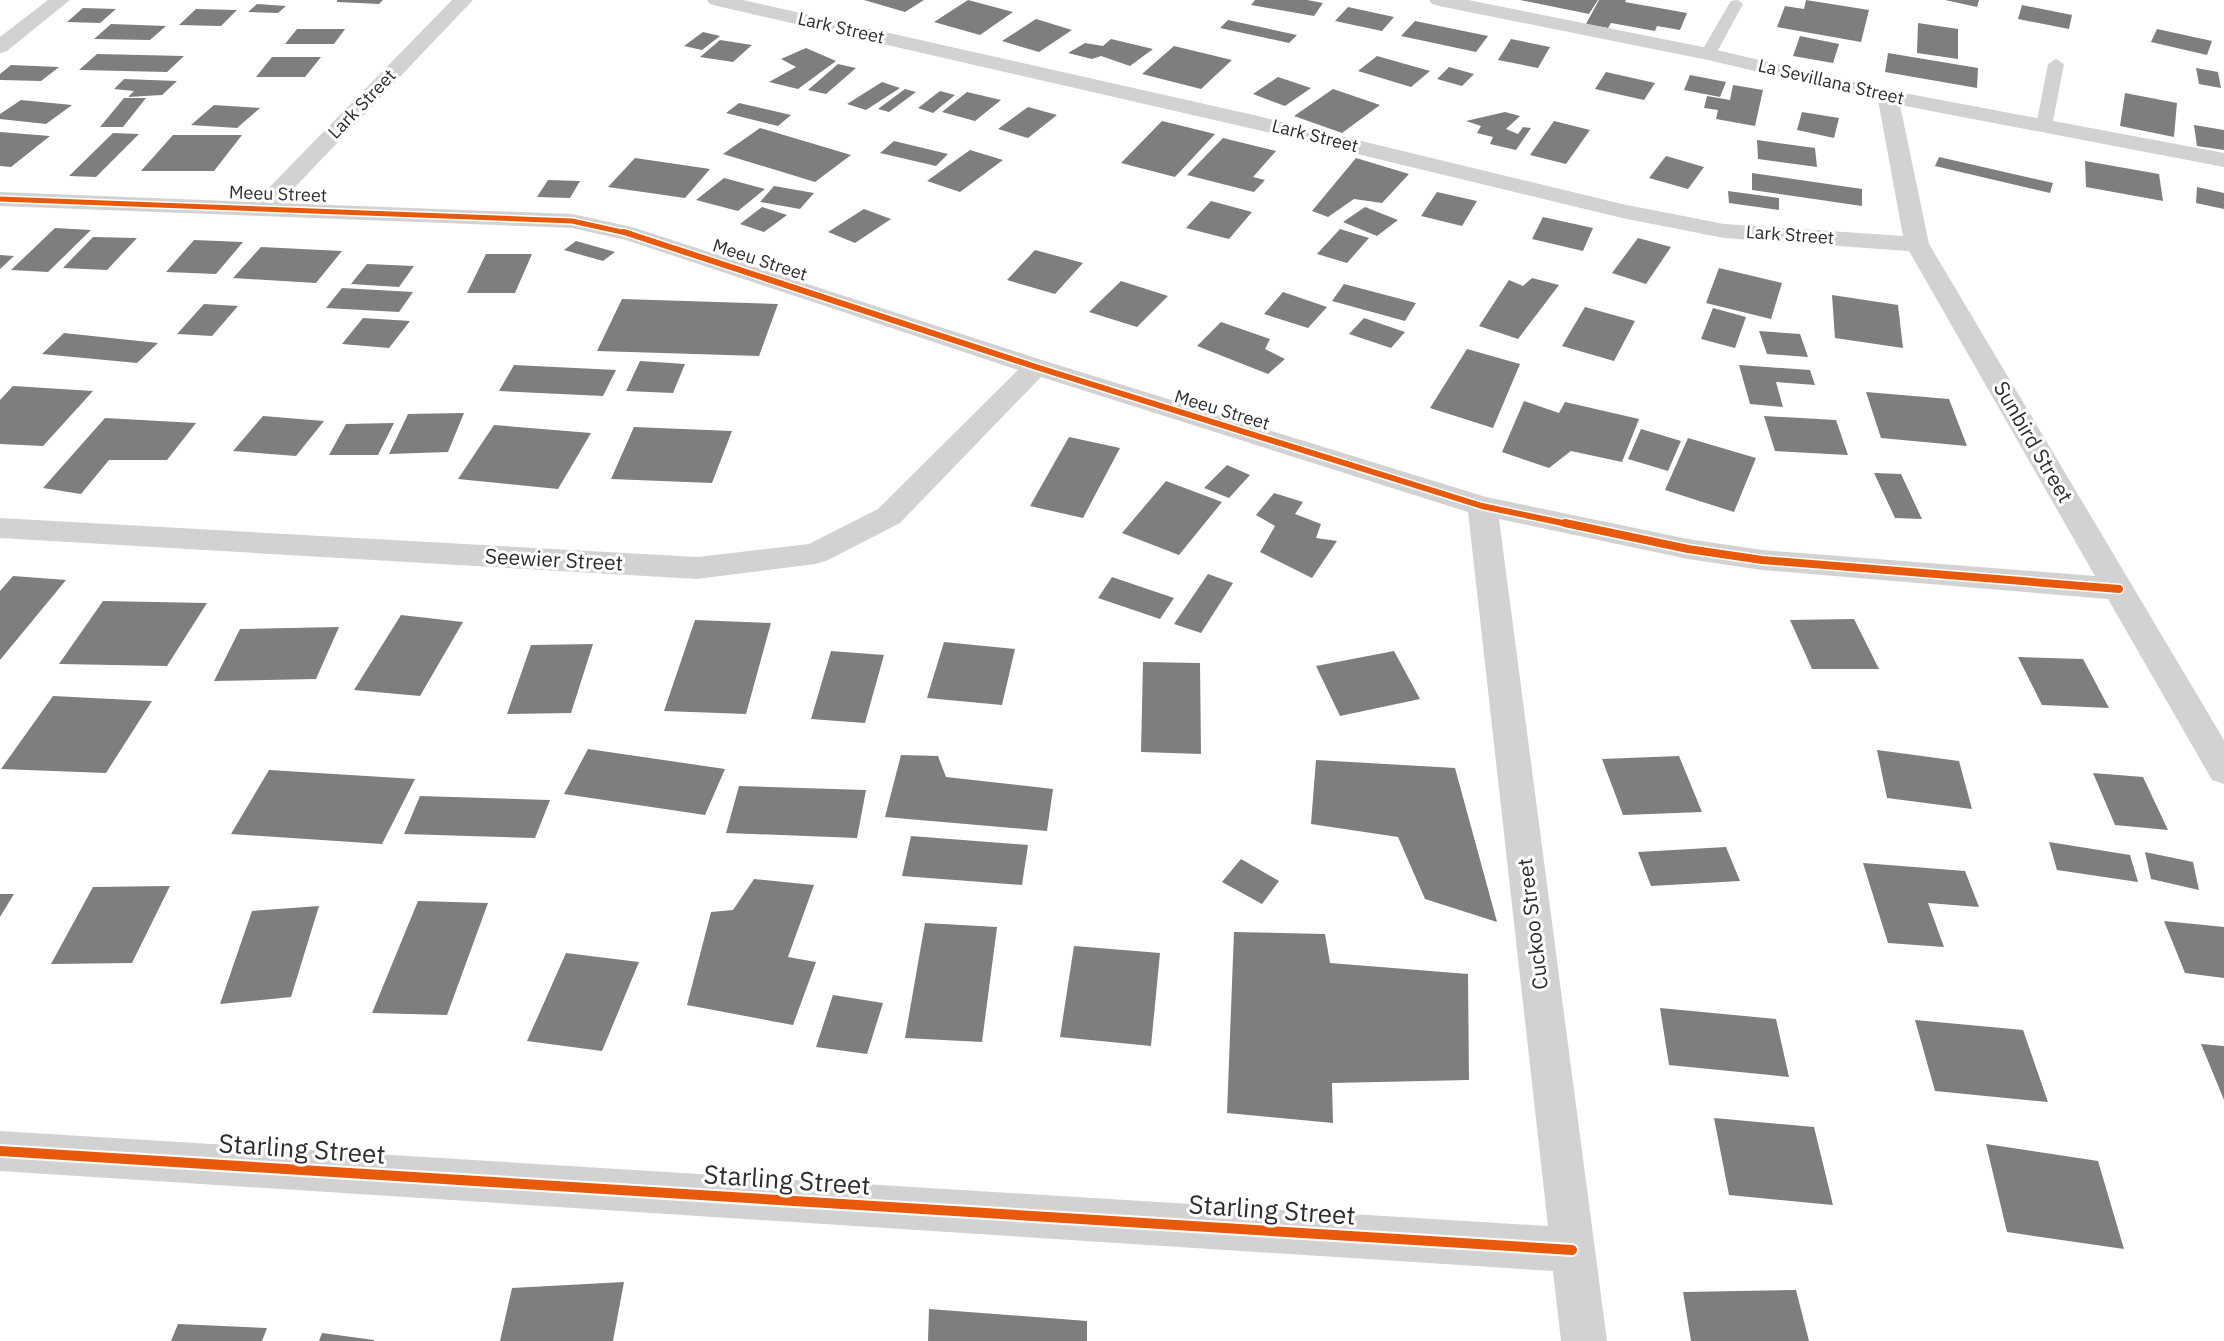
<svg xmlns="http://www.w3.org/2000/svg" width="2224" height="1341" font-family="'IBM Plex Sans',sans-serif">
<rect width="100%" height="100%" fill="#fff"/>
<path fill="#7e7e7e" d="M 337,0 L 383,0 L 379,4 L 337,2 Z
M 864,0 L 924,0 L 905,12 Z
M 968,0 L 1013,12 L 980,35 L 934,22 Z
M 1255,0 L 1307,0 L 1323,3 L 1314,16 L 1251,5 Z
M 1520,0 L 1598,0 L 1589,14 Z
M 1599,0 L 1626,0 L 1625,2 L 1687,13 L 1680,30 L 1657,26 L 1655,31 L 1611,23 L 1608,28 L 1586,24 Z
M 1806,0 L 1869,10 L 1861,42 L 1777,27 L 1785,6 L 1804,9 Z
M 1945,0 L 1979,0 L 1977,7 Z
M 257,4 L 286,6 L 278,13 L 248,12 Z
M 2022,5 L 2072,15 L 2069,29 L 2018,19 Z
M 1348,7 L 1394,17 L 1382,31 L 1335,21 Z
M 83,8 L 116,9 L 100,23 L 67,22 Z
M 196,9 L 237,10 L 221,26 L 179,25 Z
M 1036,19 L 1072,30 L 1039,52 L 1002,41 Z
M 1228,20 L 1297,35 L 1289,43 L 1220,28 Z
M 1415,21 L 1488,36 L 1476,52 L 1401,36 Z
M 1918,23 L 1958,29 L 1958,59 L 1917,53 Z
M 111,24 L 166,26 L 150,40 L 94,39 Z
M 297,29 L 345,29 L 334,44 L 285,44 Z
M 2157,29 L 2212,41 L 2207,55 L 2151,42 Z
M 703,32 L 720,36 L 702,50 L 684,46 Z
M 1800,36 L 1839,44 L 1833,63 L 1793,56 Z
M 1111,39 L 1153,49 L 1130,66 L 1101,56 L 1092,59 L 1068,53 L 1085,43 L 1103,46 Z
M 1511,39 L 1550,47 L 1538,68 L 1498,60 Z
M 720,40 L 752,45 L 733,62 L 700,57 Z
M 1174,46 L 1232,60 L 1201,89 L 1142,74 Z
M 806,48 L 836,61 L 798,89 L 769,82 L 796,67 L 781,59 Z
M 1888,53 L 1978,68 L 1977,88 L 1885,72 Z
M 97,54 L 184,56 L 167,72 L 79,70 Z
M 1377,56 L 1430,71 L 1411,87 L 1358,71 Z
M 272,57 L 321,57 L 305,77 L 256,77 Z
M 838,64 L 856,68 L 826,94 L 808,90 Z
M 11,65 L 59,67 L 41,81 L 0,80 L 0,74 Z
M 1449,67 L 1474,74 L 1462,86 L 1437,79 Z
M 2196,68 L 2218,72 L 2221,88 L 2199,84 Z
M 1606,72 L 1655,83 L 1644,100 L 1595,89 Z
M 1690,75 L 1726,82 L 1720,97 L 1684,90 Z
M 1278,77 L 1311,88 L 1285,106 L 1253,94 Z
M 124,79 L 177,81 L 162,95 L 128,97 L 134,91 L 114,89 Z
M 882,82 L 900,88 L 866,110 L 847,104 Z
M 1733,85 L 1763,90 L 1755,126 L 1716,119 L 1718,110 L 1704,108 L 1707,96 L 1730,100 Z
M 905,89 L 916,92 L 889,112 L 878,109 Z
M 1333,89 L 1380,105 L 1342,133 L 1294,116 Z
M 940,91 L 955,95 L 933,113 L 918,108 Z
M 967,92 L 1001,100 L 975,121 L 942,112 Z
M 2125,93 L 2177,103 L 2174,137 L 2120,126 Z
M 124,98 L 146,98 L 123,127 L 100,127 Z
M 21,100 L 72,105 L 46,124 L 0,119 L 0,114 Z
M 739,103 L 791,115 L 778,126 L 726,113 Z
M 214,105 L 260,108 L 237,128 L 191,125 Z
M 1028,107 L 1057,115 L 1028,138 L 998,129 Z
M 1505,112 L 1520,116 L 1506,129 L 1518,134 L 1523,127 L 1531,128 L 1516,150 L 1490,144 L 1493,137 L 1477,133 L 1481,126 L 1466,121 Z
M 1802,112 L 1839,118 L 1834,138 L 1797,130 Z
M 1162,121 L 1215,134 L 1175,177 L 1121,163 Z
M 1554,121 L 1590,130 L 1566,164 L 1530,155 Z
M 2194,125 L 2224,130 L 2224,150 L 2197,146 Z
M 760,128 L 851,155 L 815,182 L 723,154 Z
M 0,132 L 50,136 L 11,167 L 0,166 Z
M 113,133 L 139,134 L 96,177 L 69,176 Z
M 173,135 L 242,135 L 214,171 L 141,171 Z
M 1223,138 L 1276,151 L 1253,177 L 1265,180 L 1254,192 L 1187,175 Z
M 1757,140 L 1815,148 L 1817,167 L 1758,159 Z
M 894,141 L 948,154 L 936,166 L 880,153 Z
M 970,150 L 1003,160 L 960,192 L 927,181 Z
M 1666,156 L 1704,167 L 1688,189 L 1649,178 Z
M 1939,157 L 2053,183 L 2050,193 L 1935,166 Z
M 635,158 L 710,169 L 685,198 L 608,187 Z
M 1356,158 L 1409,174 L 1382,203 L 1354,199 L 1328,217 L 1312,211 Z
M 2085,161 L 2159,174 L 2163,201 L 2086,187 Z
M 1752,173 L 1862,189 L 1862,206 L 1752,190 Z
M 724,178 L 765,189 L 738,211 L 696,200 Z
M 548,180 L 580,181 L 570,198 L 537,197 Z
M 774,186 L 814,193 L 800,209 L 760,202 Z
M 2197,187 L 2224,193 L 2224,209 L 2196,203 Z
M 1728,191 L 1779,198 L 1779,210 L 1729,203 Z
M 1437,192 L 1477,201 L 1462,226 L 1421,216 Z
M 1211,201 L 1252,212 L 1229,239 L 1186,228 Z
M 762,207 L 787,215 L 764,232 L 740,224 Z
M 1365,207 L 1398,220 L 1377,236 L 1343,222 Z
M 864,209 L 891,219 L 855,243 L 828,232 Z
M 1543,217 L 1593,228 L 1583,251 L 1532,239 Z
M 55,228 L 91,230 L 48,272 L 11,270 Z
M 1340,229 L 1369,238 L 1347,263 L 1317,254 Z
M 93,237 L 137,238 L 107,270 L 63,268 Z
M 1638,238 L 1671,247 L 1646,284 L 1612,273 Z
M 194,240 L 243,242 L 216,274 L 166,272 Z
M 576,241 L 615,252 L 603,261 L 564,250 Z
M 261,247 L 342,251 L 316,283 L 233,278 Z
M 1035,250 L 1083,263 L 1055,294 L 1007,280 Z
M 486,254 L 532,254 L 515,293 L 467,293 Z
M 0,255 L 14,256 L 0,269 Z
M 367,264 L 414,266 L 399,287 L 351,284 Z
M 1719,268 L 1782,283 L 1771,319 L 1706,303 Z
M 1532,278 L 1559,285 L 1518,339 L 1479,326 L 1509,280 L 1523,286 Z
M 1121,281 L 1168,296 L 1137,327 L 1089,312 Z
M 1344,284 L 1416,303 L 1405,321 L 1332,301 Z
M 342,288 L 413,292 L 399,312 L 326,308 Z
M 1283,292 L 1327,307 L 1308,328 L 1264,314 Z
M 1832,295 L 1898,305 L 1903,348 L 1835,338 Z
M 622,299 L 778,304 L 759,356 L 597,351 Z
M 204,304 L 238,306 L 212,336 L 177,334 Z
M 1585,307 L 1635,321 L 1614,361 L 1562,346 Z
M 1713,308 L 1746,317 L 1735,348 L 1701,339 Z
M 363,318 L 410,321 L 389,348 L 342,344 Z
M 1364,318 L 1405,332 L 1391,348 L 1349,334 Z
M 1221,322 L 1270,339 L 1265,349 L 1285,359 L 1268,374 L 1197,346 Z
M 1759,331 L 1800,334 L 1808,357 L 1767,354 Z
M 64,333 L 158,343 L 137,363 L 42,354 Z
M 1467,349 L 1520,364 L 1493,428 L 1430,408 Z
M 640,361 L 685,364 L 673,393 L 626,391 Z
M 514,365 L 616,370 L 603,396 L 499,391 Z
M 1739,365 L 1810,370 L 1815,385 L 1776,382 L 1783,407 L 1750,404 Z
M 13,386 L 93,391 L 43,446 L 0,444 L 0,400 Z
M 1866,392 L 1949,399 L 1967,446 L 1881,438 Z
M 1524,401 L 1559,413 L 1565,402 L 1639,419 L 1622,462 L 1571,451 L 1549,468 L 1502,452 Z
M 464,413 L 448,452 L 389,454 L 408,414 Z
M 263,416 L 324,421 L 296,456 L 233,451 Z
M 1764,416 L 1836,420 L 1848,455 L 1775,451 Z
M 105,418 L 196,423 L 167,460 L 109,460 L 81,494 L 43,488 Z
M 394,423 L 378,455 L 329,455 L 346,424 Z
M 494,425 L 591,433 L 558,489 L 458,479 Z
M 634,427 L 732,431 L 712,483 L 611,479 Z
M 1641,429 L 1681,441 L 1668,471 L 1628,459 Z
M 1069,437 L 1120,448 L 1083,518 L 1030,506 Z
M 1688,438 L 1756,458 L 1734,512 L 1665,490 Z
M 1227,465 L 1250,475 L 1229,498 L 1204,488 Z
M 1874,473 L 1901,474 L 1922,519 L 1895,518 Z
M 1166,481 L 1222,502 L 1179,555 L 1122,533 Z
M 1274,493 L 1303,502 L 1295,514 L 1321,524 L 1316,538 L 1337,541 L 1312,578 L 1260,552 L 1275,526 L 1256,515 Z
M 1208,574 L 1233,583 L 1201,633 L 1174,624 Z
M 13,576 L 66,580 L 0,660 L 0,591 Z
M 1112,577 L 1174,598 L 1160,619 L 1098,598 Z
M 103,601 L 207,603 L 167,666 L 59,664 Z
M 401,615 L 463,622 L 420,696 L 354,690 Z
M 1854,619 L 1879,669 L 1812,669 L 1790,620 Z
M 695,620 L 771,623 L 746,714 L 664,711 Z
M 339,627 L 316,679 L 214,681 L 240,629 Z
M 944,642 L 1015,649 L 1002,705 L 927,698 Z
M 593,644 L 571,713 L 507,714 L 531,645 Z
M 831,651 L 884,655 L 865,723 L 811,719 Z
M 1394,651 L 1420,699 L 1340,716 L 1316,666 Z
M 2018,657 L 2083,659 L 2109,708 L 2042,705 Z
M 1143,662 L 1200,663 L 1201,754 L 1141,752 Z
M 53,696 L 152,701 L 106,773 L 1,769 Z
M 588,749 L 725,769 L 705,815 L 564,794 Z
M 1877,750 L 1959,761 L 1972,809 L 1887,798 Z
M 901,755 L 938,756 L 946,777 L 1053,789 L 1047,831 L 885,817 Z
M 1679,756 L 1702,812 L 1623,815 L 1602,759 Z
M 1316,760 L 1455,768 L 1497,922 L 1425,899 L 1398,837 L 1311,824 Z
M 269,770 L 415,779 L 382,844 L 231,834 Z
M 2093,773 L 2143,777 L 2168,830 L 2115,825 Z
M 739,786 L 866,790 L 857,838 L 726,833 Z
M 420,796 L 550,800 L 535,838 L 404,834 Z
M 911,836 L 1028,845 L 1022,885 L 902,876 Z
M 2049,842 L 2130,855 L 2138,882 L 2057,870 Z
M 1726,847 L 1740,881 L 1651,886 L 1638,852 Z
M 2145,852 L 2193,862 L 2199,890 L 2151,879 Z
M 1241,859 L 1279,881 L 1262,904 L 1222,882 Z
M 1863,863 L 1965,871 L 1979,907 L 1928,903 L 1944,947 L 1888,943 Z
M 754,879 L 814,885 L 788,957 L 816,962 L 793,1025 L 687,1005 L 711,912 L 733,910 Z
M 170,886 L 132,963 L 51,964 L 93,887 Z
M 0,894 L 14,894 L 0,917 Z
M 418,901 L 488,903 L 447,1015 L 372,1013 Z
M 319,906 L 291,997 L 220,1004 L 252,911 Z
M 2164,921 L 2224,927 L 2224,978 L 2185,973 Z
M 925,923 L 997,927 L 982,1042 L 905,1038 Z
M 1234,932 L 1325,934 L 1330,963 L 1468,974 L 1469,1080 L 1332,1083 L 1333,1123 L 1227,1113 Z
M 1074,946 L 1160,953 L 1151,1046 L 1060,1037 Z
M 566,953 L 639,962 L 602,1051 L 527,1041 Z
M 833,995 L 883,1003 L 867,1054 L 816,1047 Z
M 1660,1008 L 1776,1019 L 1789,1077 L 1669,1065 Z
M 1915,1020 L 2023,1030 L 2048,1102 L 1935,1091 Z
M 2201,1044 L 2224,1046 L 2224,1100 Z
M 1714,1118 L 1814,1127 L 1833,1205 L 1729,1195 Z
M 1986,1144 L 2098,1161 L 2124,1249 L 2007,1232 Z
M 624,1282 L 613,1341 L 500,1341 L 512,1288 Z
M 1796,1290 L 1809,1341 L 1691,1341 L 1683,1292 Z
M 929,1309 L 1087,1321 L 1087,1341 L 928,1341 Z
M 178,1324 L 267,1328 L 262,1341 L 171,1341 Z
M 322,1333 L 374,1340 L 374,1341 L 319,1341 Z"/>
<g fill="none" stroke-linecap="round" stroke-linejoin="round">
<path fill="#d2d2d2" fill-rule="evenodd" d="M 1738,0 L 1743,4 L 1716,54 L 1714,57 L 1702,57 L 1700,54 L 1729,4 L 1731,1 Z
M 2056,59 L 2064,64 L 2052,126 L 2044,131 L 2036,126 L 2048,64 Z"/>
<path fill="#d2d2d2" fill-rule="evenodd" d="M 48,0 L 70,0 L 7,51 L 0,53 L 0,37 Z
M 452,0 L 473,0 L 280,203 L 572,214 L 632,227 L 1045,361 L 1486,497 L 1688,539 L 1762,550 L 2095,576 L 1909,251 L 1724,238 L 1622,218 L 1258,130 L 717,6 L 710,4 L 707,0 L 743,0 L 1258,116 L 1622,204 L 1724,224 L 1903,236 L 1878,100 L 1708,60 L 1439,6 L 1432,4 L 1429,0 L 1468,0 L 1708,48 L 1888,90 L 2224,153 L 2224,167 L 1900,105 L 1929,244 L 2224,740 L 2224,784 L 2212,780 L 2108,599 L 1762,570 L 1688,559 L 1499,519 L 1607,1341 L 1561,1341 L 1553,1271 L 0,1171 L 0,1131 L 1548,1226 L 1468,512 L 1041,377 L 900,523 L 826,561 L 815,564 L 697,579 L 0,538 L 0,518 L 697,557 L 809,544 L 878,509 L 1018,370 L 626,240 L 572,228 L 0,206 L 0,192 L 255,202 Z"/>
<defs>
<path id="cycleway-far3" d="M 0,199 L 572,221 L 631,234"/>
<path id="cycleway-far2" d="M 624,232 L 1036,367 L 1482,506 L 1572,525"/>
<path id="cycleway-far1" d="M 1565,523 L 1688,549 L 1762,560 L 2119,589"/>
<path id="cycleway" d="M 0,1151 L 1572,1250"/>
</defs>
<use href="#cycleway-far3" stroke="#fff" stroke-width="8"/>
<use href="#cycleway-far2" stroke="#fff" stroke-width="9"/>
<use href="#cycleway-far1" stroke="#fff" stroke-width="11"/>
<use href="#cycleway" stroke="#fff" stroke-width="14"/>
<use href="#cycleway-far3" stroke="#e8590c" stroke-width="5"/>
<use href="#cycleway-far2" stroke="#e8590c" stroke-width="6"/>
<use href="#cycleway-far1" stroke="#e8590c" stroke-width="8"/>
<use href="#cycleway" stroke="#e8590c" stroke-width="10"/>
</g>
<g text-anchor="middle" stroke-width="6" stroke-linejoin="round" paint-order="stroke">
<g font-size="18" fill="#2d2d2d" stroke="#fff">
<text transform="translate(841 28) rotate(13)" y="6">Lark Street</text>
<text transform="translate(1831 82) rotate(13)" y="6">La Sevillana Street</text>
<text transform="translate(362 104) rotate(-46)" y="6">Lark Street</text>
<text transform="translate(1315 136) rotate(14)" y="6">Lark Street</text>
<text transform="translate(278 194) rotate(2)" y="6">Meeu Street</text>
<text transform="translate(1790 235) rotate(4)" y="6">Lark Street</text>
<text transform="translate(760 260) rotate(18)" y="6">Meeu Street</text>
<text transform="translate(1222 410) rotate(17)" y="6">Meeu Street</text>
</g>
<g font-size="21" fill="#2d2d2d" stroke="#fff">
<text transform="translate(2033 442) rotate(60)" y="7">Sunbird Street</text>
<text transform="translate(554 560) rotate(3)" y="7">Seewier Street</text>
<text transform="translate(1533 924) rotate(-97)" y="7">Cuckoo Street</text>
</g>
<g font-size="26" fill="#2d2d2d" stroke="#fff">
<text transform="translate(302 1149) rotate(4)" y="9">Starling Street</text>
<text transform="translate(787 1180) rotate(4)" y="9">Starling Street</text>
<text transform="translate(1272 1210) rotate(4)" y="9">Starling Street</text>
</g>
</g>
</svg>
